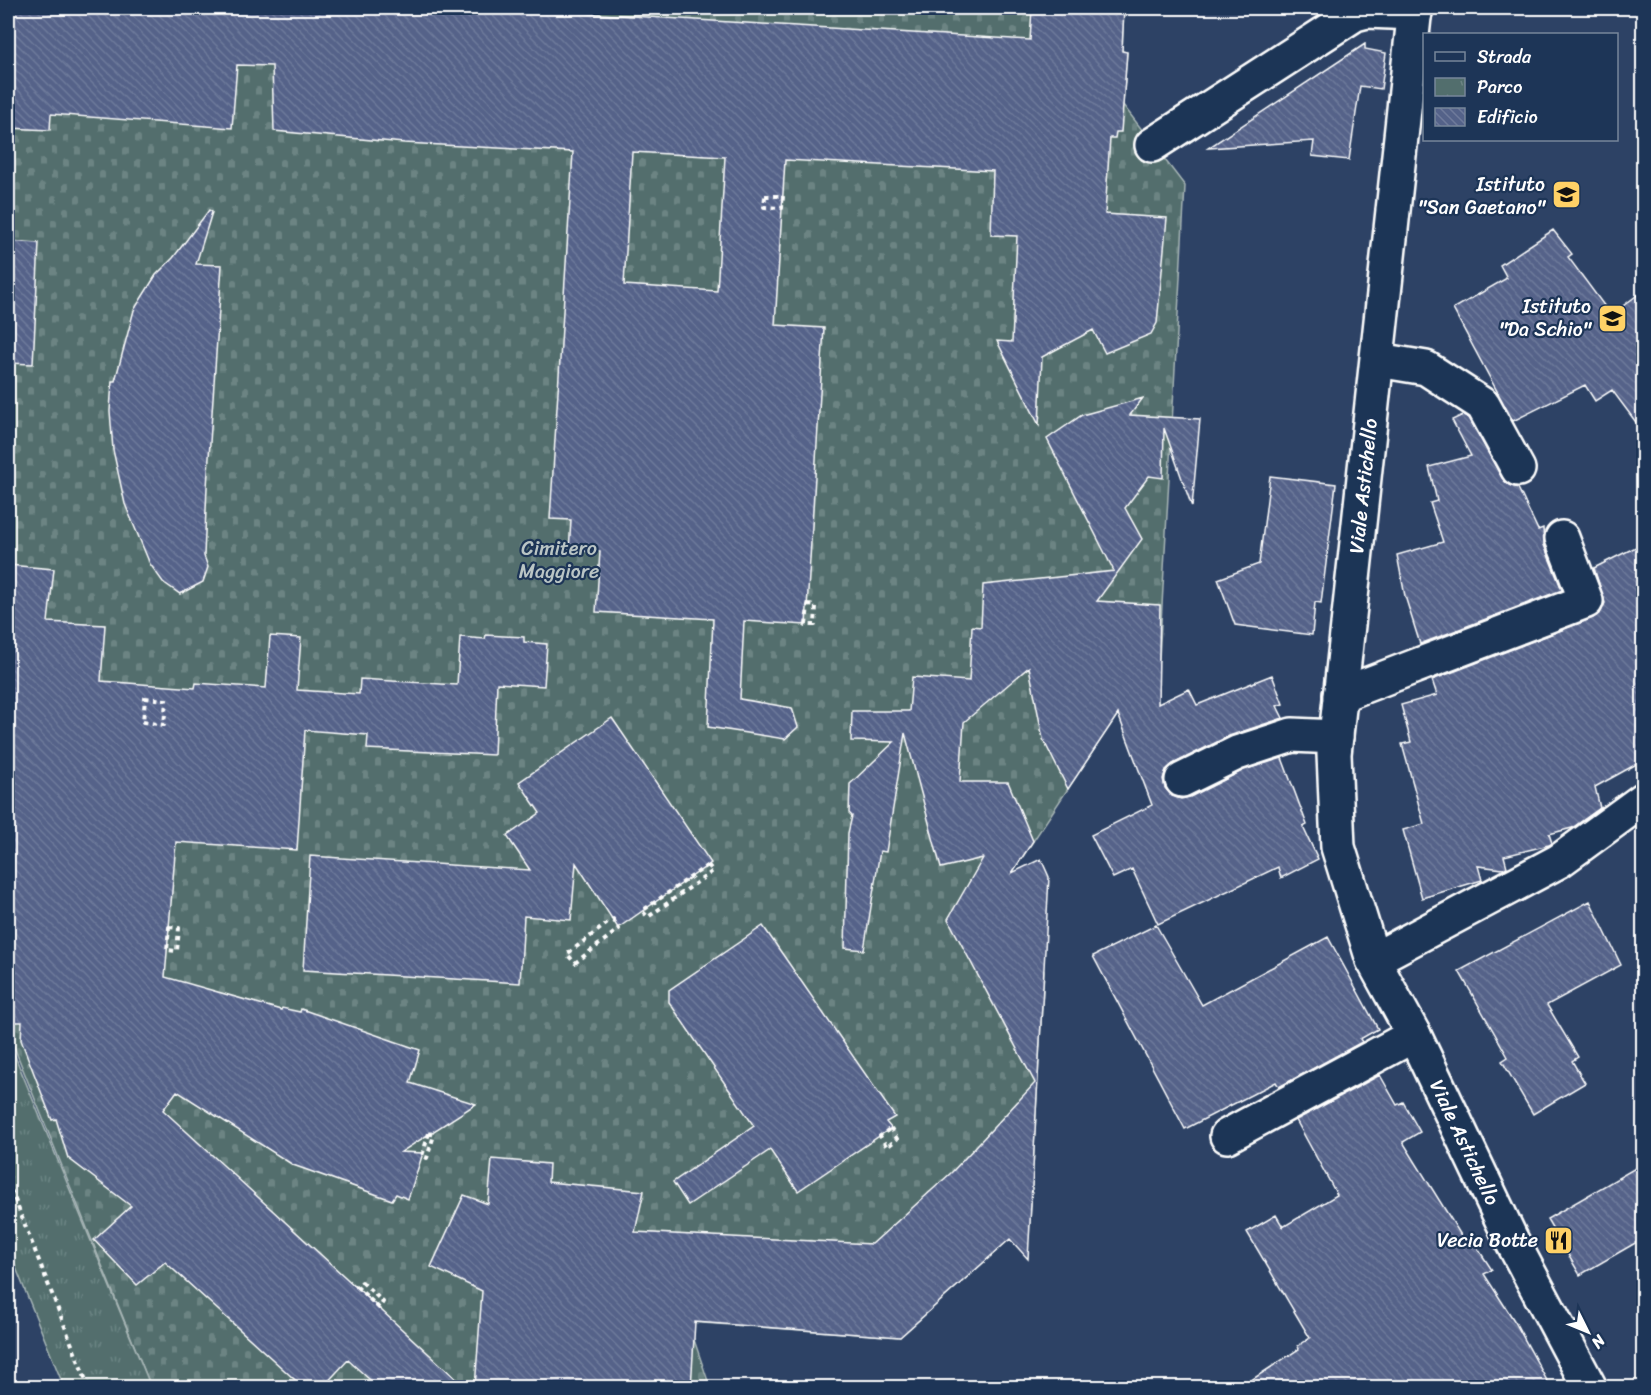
<svg xmlns="http://www.w3.org/2000/svg" width="1651" height="1395" font-family="Sriracha,sans-serif">
<defs>
<pattern id="cemetery-stones" width="16" height="16" patternUnits="userSpaceOnUse" patternTransform="scale(1.5)"><rect width="16" height="16" fill="#526e6d"/><path d="M2 7V4a2 2 0 0 1 4 0v3zM10 15v-3a2 2 0 0 1 4 0v3z" fill="#6c8483"/></pattern>
<pattern id="park-tufts" width="24" height="20" patternUnits="userSpaceOnUse" patternTransform="scale(1.5)"><rect width="24" height="20" fill="#526e6d"/><path d="M3 7l-1-3M5 7V3M7 7l1-3M15 17l-1-3M17 17v-4M19 17l1-3" fill="none" stroke="#6c8483"/></pattern>
<pattern id="building-back-hatch" width="6" height="6" patternUnits="userSpaceOnUse" patternTransform="scale(1.5)"><rect width="6" height="6" fill="#546289"/><path d="M-1 5l2 2M0 0l6 6M5-1l2 2" fill="none" stroke="#6e7a9b"/></pattern>
</defs>
<rect width="100%" height="100%" fill="#2d4265"/>
<filter id="ink" filterUnits="userSpaceOnUse"><feTurbulence type="fractalNoise" baseFrequency=".0167" numOctaves="2"/><feDisplacementMap in="SourceGraphic" scale="12" xChannelSelector="R" yChannelSelector="G"/><feConvolveMatrix kernelMatrix="1 2 1 2 8 2 1 2 1" color-interpolation-filters="sRGB"/></filter>
<g filter="url(#ink)">
<path fill="url(#cemetery-stones)" stroke="#a8b6b6" stroke-width="1.5" d="M 8,8 L 1124,8 L 1122,51 L 1127,52 L 1123,105 L 1185,186 L 1159,660 L 1135,696 L 1133,691 L 1002,888 L 1044,971 L 1029,1238 L 1011,1238 L 900,1337 L 688,1322 L 710,1387 L 151,1387 L 8,1032 Z"/>
<path fill="url(#park-tufts)" stroke="#a8b6b6" stroke-width="1.5" d="M 8,1032 L 10,1044 L 151,1387 L 64,1387 L 8,1248 Z"/>
<path fill="url(#building-back-hatch)" stroke="#fff" stroke-width="1.5" fill-rule="evenodd" d="M 8,8 L 499,8 L 1030,40 L 1032,8 L 1124,8 L 1122,51 L 1127,52 L 1121,132 L 1116,132 L 1115,138 L 1110,138 L 1105,214 L 1167,218 L 1157,323 L 1151,334 L 1105,353 L 1093,330 L 1042,357 L 1039,425 L 997,341 L 1012,342 L 1017,236 L 991,235 L 993,171 L 785,160 L 775,325 L 824,328 L 806,625 L 744,621 L 740,699 L 792,708 L 798,727 L 785,739 L 708,727 L 713,619 L 596,612 L 600,551 L 569,551 L 571,520 L 550,519 L 573,152 L 404,143 L 274,131 L 272,66 L 237,65 L 232,128 L 51,114 L 50,130 L 8,128 ZM 632,152 L 725,157 L 717,291 L 624,285 Z
M 1365,44 L 1365,49 L 1386,53 L 1381,89 L 1360,86 L 1349,160 L 1312,156 L 1314,141 L 1208,148 Z
M 209,210 L 212,212 L 196,264 L 222,265 L 207,487 L 204,556 L 208,567 L 203,582 L 180,594 L 163,582 L 150,564 L 125,504 L 113,450 L 110,411 L 112,381 L 115,381 L 134,310 L 156,275 L 173,258 Z
M 1553,230 L 1572,254 L 1568,257 L 1611,315 L 1644,290 L 1644,433 L 1612,390 L 1595,401 L 1585,385 L 1513,421 L 1453,309 L 1507,278 L 1500,265 Z
M 8,241 L 39,243 L 33,364 L 8,363 Z
M 1143,398 L 1130,415 L 1200,419 L 1192,507 L 1164,428 L 1163,478 L 1149,476 L 1125,508 L 1142,539 L 1097,601 L 1160,605 L 1158,704 L 1189,689 L 1197,705 L 1272,675 L 1283,704 L 1277,706 L 1283,718 L 1229,736 L 1173,764 L 1166,770 L 1163,779 L 1165,788 L 1172,796 L 1181,799 L 1190,797 L 1244,770 L 1282,758 L 1307,825 L 1303,827 L 1318,859 L 1281,878 L 1278,867 L 1158,924 L 1132,869 L 1113,878 L 1091,835 L 1152,805 L 1118,714 L 1068,789 L 1043,739 L 1029,667 L 964,722 L 960,782 L 1008,782 L 1033,841 L 1012,873 L 1041,859 L 1049,877 L 1028,1259 L 1010,1239 L 900,1337 L 695,1322 L 691,1388 L 475,1388 L 482,1291 L 431,1267 L 464,1195 L 488,1204 L 492,1159 L 549,1164 L 548,1182 L 644,1191 L 635,1232 L 872,1244 L 952,1172 L 1035,1083 L 948,919 L 983,858 L 941,868 L 905,733 L 886,852 L 880,851 L 864,950 L 845,948 L 848,833 L 852,816 L 849,813 L 850,784 L 894,742 L 851,741 L 852,711 L 909,711 L 912,677 L 969,681 L 972,626 L 981,627 L 983,585 L 1114,571 L 1047,439 L 1082,415 Z
M 1463,415 L 1469,418 L 1502,478 L 1509,485 L 1518,488 L 1538,530 L 1543,528 L 1544,545 L 1562,590 L 1420,644 L 1405,596 L 1397,555 L 1443,542 L 1430,503 L 1437,501 L 1429,467 L 1471,456 L 1452,420 Z
M 1270,476 L 1336,484 L 1321,603 L 1315,602 L 1312,635 L 1235,625 L 1218,579 L 1259,564 Z
M 1644,543 L 1644,760 L 1595,787 L 1600,808 L 1572,828 L 1549,834 L 1552,843 L 1549,845 L 1504,856 L 1507,867 L 1503,869 L 1478,866 L 1482,880 L 1422,898 L 1403,830 L 1424,824 L 1402,744 L 1411,742 L 1401,705 L 1437,695 L 1432,680 L 1593,618 L 1601,612 L 1605,603 L 1594,568 Z
M 8,565 L 54,569 L 48,622 L 105,625 L 101,681 L 195,688 L 196,683 L 266,688 L 270,636 L 301,638 L 297,690 L 359,694 L 360,679 L 457,685 L 460,637 L 485,639 L 486,635 L 524,637 L 524,642 L 547,644 L 544,686 L 497,683 L 494,755 L 367,749 L 368,735 L 305,730 L 297,850 L 176,842 L 165,977 L 281,1010 L 282,1008 L 300,1012 L 301,1009 L 420,1050 L 410,1083 L 476,1104 L 401,1152 L 423,1153 L 408,1199 L 396,1194 L 392,1200 L 293,1165 L 177,1091 L 163,1110 L 466,1388 L 379,1388 L 348,1360 L 322,1388 L 304,1388 L 165,1262 L 137,1285 L 94,1240 L 131,1206 L 68,1158 L 56,1119 L 52,1120 L 21,1040 L 22,1022 L 8,1022 Z
M 612,718 L 711,863 L 618,928 L 576,863 L 571,920 L 524,916 L 520,983 L 303,970 L 310,856 L 530,870 L 507,836 L 540,813 L 519,782 Z
M 1590,901 L 1621,965 L 1547,1005 L 1578,1057 L 1572,1061 L 1585,1083 L 1533,1114 L 1502,1061 L 1508,1057 L 1459,971 Z
M 1156,925 L 1202,1005 L 1328,937 L 1378,1029 L 1360,1039 L 1362,1042 L 1279,1087 L 1276,1082 L 1185,1129 L 1093,956 Z
M 763,926 L 895,1117 L 886,1122 L 891,1128 L 798,1191 L 770,1150 L 688,1205 L 673,1182 L 754,1126 L 669,1002 L 669,990 Z
M 1380,1075 L 1397,1105 L 1403,1102 L 1420,1132 L 1403,1142 L 1467,1245 L 1473,1241 L 1492,1270 L 1484,1274 L 1515,1322 L 1551,1388 L 1239,1388 L 1299,1349 L 1298,1346 L 1310,1338 L 1247,1232 L 1276,1215 L 1283,1227 L 1337,1195 L 1296,1120 Z
M 1644,1163 L 1644,1238 L 1580,1275 L 1547,1219 Z"/>
<g fill="none" stroke-linecap="round" stroke-linejoin="round">
<defs>
<path id="minor" d="M 1152,145 L 1355,14 L 1367,11 L 1415,13
M 1378,360 L 1426,368 L 1483,405 L 1518,469
M 1340,695 L 1586,601 L 1562,538
M 1182,780 L 1237,753 L 1292,735 L 1336,737
M 1373,960 L 1559,861 L 1644,799
M 1227,1136 L 1414,1035"/>
<g id="tertiary">
<path id="s1" d="M 1415,8 L 1334,754 L 1338,847 L 1373,960 L 1414,1035 L 1511,1239 L 1590,1388"/>
</g>
</defs>
<use href="#minor" stroke="#fff" stroke-width="38"/>
<use href="#tertiary" stroke="#fff" stroke-width="38"/>
<path stroke="#fff" stroke-width="4" stroke-dasharray="4.5 4.5" stroke-linecap="butt" d="M 765,196 L 783,196 L 782,208 L 764,207 Z
M 808,605 L 816,606 L 815,625 L 806,625 Z
M 145,698 L 166,700 L 164,725 L 143,722 Z
M 708,865 L 713,871 L 648,917 L 642,911 Z
M 613,919 L 619,929 L 575,963 L 567,954 Z
M 169,927 L 179,928 L 177,951 L 167,950 Z
M 891,1128 L 897,1139 L 887,1147 L 880,1136 Z
M 429,1133 L 434,1135 L 427,1158 L 422,1156 Z
M 8,1182 L 89,1388
M 362,1282 L 383,1302 L 379,1308 L 357,1287 Z"/>
<use href="#minor" stroke="#1d3557" stroke-width="33"/>
<use href="#tertiary" stroke="#1d3557" stroke-width="33"/>
</g>
</g>
<defs>
<symbol id="school-square" viewBox="-11 -11 22 22"><rect x="-9" y="-9" width="18" height="18" rx="4" fill="#ffd166" stroke="#1d3557"/><path d="M0-5L7-2L0 1L-7-2ZM-4 1L0 2.5L4 1V4Q0 6-4 4Z" fill="#111"/></symbol>
<symbol id="restaurant-square" viewBox="-11 -11 22 22"><rect x="-9" y="-9" width="18" height="18" rx="4" fill="#ffd166" stroke="#1d3557"/><path d="M-5-6h1v4h1v-4h1v4h1v-4h1v5L-1.5 .5V6h-2V.5L-5-1ZM5-6V6H3V1.5H1.5Q1.5-4 5-6Z" fill="#111"/></symbol>
</defs>
<g fill-rule="evenodd">
<use href="#school-square" x="1550" y="178" width="33" height="33"/>
<use href="#school-square" x="1596" y="302" width="33" height="33"/>
<use href="#restaurant-square" x="1542" y="1224" width="33" height="33"/>
</g>
<g text-anchor="middle" stroke-width="4.5" stroke-linejoin="round" paint-order="stroke">
<g font-size="20" fill="#fff" stroke="#1d3557" text-anchor="end">
<text x="1545" y="191">Istituto<tspan x="1545" dy="23">"San Gaetano"</tspan></text>
<text x="1591" y="313">Istituto<tspan x="1591" dy="23">"Da Schio"</tspan></text>
<text x="1538" y="1247">Vecia Botte</text>
</g>
<g font-size="20" fill="#fff" stroke="#1d3557">
<text transform="translate(1363 486) rotate(-84)" y="7">Viale Astichello</text>
<text dy="7" stroke="none"><textPath href="#s1" startOffset="1166">Viale Astichello</textPath></text>
</g>
<g font-size="20" fill="#bac5c5" stroke="#1d3557">
<text x="559" y="555">Cimitero<tspan x="559" dy="23">Maggiore</tspan></text>
</g>
</g>
<rect width="1651" height="1395" fill="none" stroke="#1d3557" stroke-width="30"/>
<rect x="15" y="15" width="1621" height="1365" fill="none" stroke="#fff" stroke-width="2" filter="url(#ink)"/>
<rect x="1423" y="33" width="195" height="108" fill="#1d3557" stroke="#77869a" stroke-width="1.5"/>
<rect x="1435" y="52" width="30" height="9" fill="#1d3557" stroke="#77869a" stroke-width="1.5"/>
<text x="1477" y="63" font-size="18" fill="#ffffff">Strada</text>
<rect x="1435" y="78" width="30" height="18" fill="url(#park-tufts)" stroke="#77869a" stroke-width="1.5"/>
<text x="1477" y="93" font-size="18" fill="#ffffff">Parco</text>
<rect x="1435" y="108" width="30" height="18" fill="url(#building-back-hatch)" stroke="#77869a" stroke-width="1.5"/>
<text x="1477" y="123" font-size="18" fill="#ffffff">Edificio</text>
<g transform="translate(1588 1332) rotate(133)" stroke="#1d3557" stroke-width="4.5" paint-order="stroke">
<path d="M0-4.5L10 22L0 15L-10 22Z" fill="#ffffff"/>
<text y="-9" font-size="16" font-weight="bold" text-anchor="middle" fill="#ffffff">N</text>
</g>
</svg>
